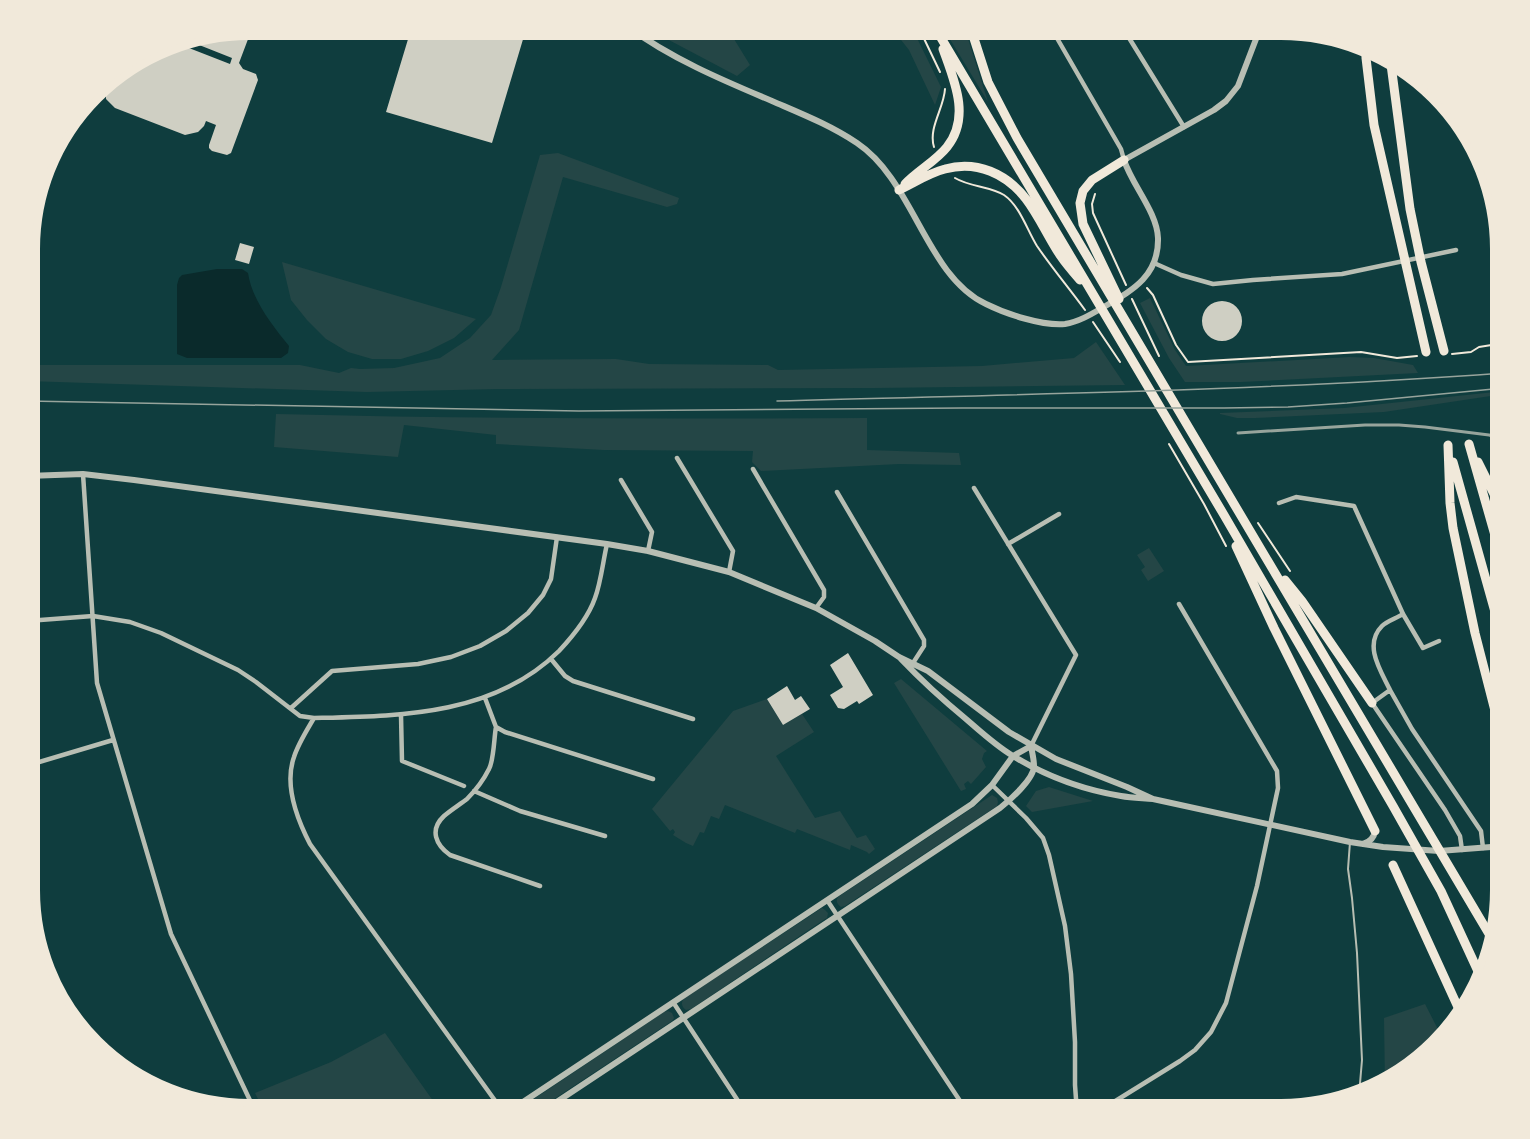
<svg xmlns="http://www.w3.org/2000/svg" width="1530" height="1139" font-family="'Titillium Web',sans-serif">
<rect width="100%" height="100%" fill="#0f3d3e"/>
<path fill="#244646" d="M 649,26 L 726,26 L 750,65 L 737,76 L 667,39 Z
M 890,26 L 911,26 L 913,30 L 941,87 L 935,105 L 909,50 Z
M 942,26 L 964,26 L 988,102 Z
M 558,153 L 679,198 L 677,204 L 667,207 L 563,177 L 519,330 L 492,360 L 616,359 L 649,364 L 768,365 L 778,370 L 982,366 L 1074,358 L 1096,342 L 1125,385 L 875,388 L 498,389 L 367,392 L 27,381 L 27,365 L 300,365 L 339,373 L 351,368 L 360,369 L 394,368 L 440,358 L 470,338 L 491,315 L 501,287 L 540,155 Z
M 282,262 L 476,319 L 454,338 L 428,351 L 401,359 L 372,359 L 348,352 L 326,339 L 307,320 L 291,300 Z
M 1150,298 L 1175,350 L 1186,366 L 1350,357 L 1374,358 L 1413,365 L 1418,373 L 1241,382 L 1185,382 L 1169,358 L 1140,303 Z
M 1504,391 L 1504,394 L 1384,412 L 1255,418 L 1237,418 L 1220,414 L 1220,413 L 1344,408 Z
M 276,414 C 473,419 670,419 867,418 L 867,450 L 959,453 L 961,465 L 899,464 L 761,471 L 752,462 L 753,451 L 604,450 L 496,444 L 496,435 L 404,425 L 398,457 L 274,447 Z
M 1149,548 L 1164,571 L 1148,581 L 1141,570 L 1145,567 L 1137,555 Z
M 901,679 L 987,751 L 984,753 L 982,759 L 986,767 L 971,784 L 968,781 L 964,784 L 966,789 L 961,791 L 894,683 Z
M 767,699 L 783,725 L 802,714 L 814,732 L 776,756 L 815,818 L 840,811 L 857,838 L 866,835 L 875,849 L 869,854 L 867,852 L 851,845 L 850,850 L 797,829 L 795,833 L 725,805 L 719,819 L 711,816 L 704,833 L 700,832 L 693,846 L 686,843 L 673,835 L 675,832 L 673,829 L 670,831 L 652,809 L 733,711 Z
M 1049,787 L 1052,788 L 1093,801 L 1032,812 L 1026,806 L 1036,791 Z
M 992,795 L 997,798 L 998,802 L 997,806 L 845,906 L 841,907 C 838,905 835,901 838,897 Z
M 822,908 L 825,910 L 828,913 L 827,918 L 825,919 L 691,1009 L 686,1010 C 682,1007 681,1004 683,999 Z
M 1425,1004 L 1444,1041 L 1385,1086 L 1384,1018 Z
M 668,1011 L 672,1013 L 674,1018 L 672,1021 L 533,1113 L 513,1113 L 664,1012 Z
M 385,1033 L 441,1112 L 439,1113 L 265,1113 L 255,1093 L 331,1062 Z"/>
<path fill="#0a2a2b" d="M 217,269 L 242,269 L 248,273 C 252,300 272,325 289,346 L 288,353 L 281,358 L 187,358 L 177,354 L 177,285 L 179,278 L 182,275 Z"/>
<path fill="#cfcfc3" d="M 249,26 L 253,26 L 239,63 L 243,69 L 256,74 L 258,80 L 231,153 L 227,155 L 212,151 L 209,148 L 209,145 L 216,125 L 206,121 L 204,126 L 198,132 L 185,135 L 115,108 L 106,99 L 106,90 L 112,75 L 140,59 L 150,62 L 154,51 L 171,41 L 230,64 L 232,58 L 179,37 Z
M 412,26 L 527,26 L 492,143 L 386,112 Z
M 240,243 L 254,247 L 249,264 L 235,260 Z
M1202 321a20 20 0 1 1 40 0a20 20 0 1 1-40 0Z
M 848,653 L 873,695 L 859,704 L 857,701 L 844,709 L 838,708 L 830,695 L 843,687 L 830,665 Z
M 787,686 L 795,700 L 801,696 L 810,709 L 783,725 L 767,699 Z"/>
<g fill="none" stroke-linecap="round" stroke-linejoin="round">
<path stroke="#f1e9da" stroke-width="2" d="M 918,26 L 940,72
M 934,147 C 928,128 944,108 945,89
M 955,178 C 970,187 989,186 1004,195 C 1020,206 1027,230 1037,246 C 1052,268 1069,288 1085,310
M 1095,194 L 1092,204 L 1093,213 L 1126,285
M 1147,288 L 1153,295 L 1176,345 L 1188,362 L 1361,352 L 1397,358 L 1417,356
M 1132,299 L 1159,356
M 1093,322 L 1120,362
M 1452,354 L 1471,352 L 1479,347 L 1504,343
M 1169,444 L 1204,504 L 1226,546
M 1258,523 L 1290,571"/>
<path stroke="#b8beb3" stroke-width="2" d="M 1350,842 L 1348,869 L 1352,898 L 1357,953 L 1362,1060 L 1359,1095"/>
<path stroke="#b8beb3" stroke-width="4.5" d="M 1050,26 L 1121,149 L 1124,160
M 1128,26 L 1126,33 L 1184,127
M 1154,263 L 1181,275 L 1213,284 L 1253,280 L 1342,274 L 1456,250
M 677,458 L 733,551 L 729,572
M 753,469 L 824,590 L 824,597 L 816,608
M 83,474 L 97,683 L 171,934 L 256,1113
M 621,480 L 652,532 L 648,551
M 974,488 L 1076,655 L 1031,746
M 837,492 L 924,640 L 924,646 L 913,663
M 1279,503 L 1296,497 L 1354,506 L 1403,614 L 1423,648 L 1439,641
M 1008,544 L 1059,514
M 1403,614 C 1397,618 1387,621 1382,626 C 1363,645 1381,671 1390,690 L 1372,703 L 1445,810 L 1460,836 L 1462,850
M 27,621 L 93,616 L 130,622 L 161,633 L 238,670 L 256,682 L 300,716 L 314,718 C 401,716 493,716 559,651 C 574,635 588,618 595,598 C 601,582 603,561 607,544
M 551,659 L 565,676 L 573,681 L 693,719
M 1390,690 L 1412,729 L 1481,831 L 1483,848
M 485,698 L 496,727 L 505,732 L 653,779
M 291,708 L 332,671 L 418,664 L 451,657 L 480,646 L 506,631 L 528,613 L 543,595 L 551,579 L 557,537
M 401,715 L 402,761 L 464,786
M 314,718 C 307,730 298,744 294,757 C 284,785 297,819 310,844 L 504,1113
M 496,727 C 494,737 494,760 489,769 C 484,779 475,791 467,799 C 459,805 451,810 444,816 C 429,830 436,845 450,855 L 540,886
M 26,766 L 113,740
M 992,785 L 1026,818 L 1043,838 L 1049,855 L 1065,926 L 1071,974 L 1075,1042 L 1075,1085 L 1076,1099 L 1084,1113
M 474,791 L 520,811 L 605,836
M 827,900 L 968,1113
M 673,1002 L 746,1113
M 1096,1113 L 1180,1061 L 1195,1050 L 1211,1032 L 1226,1003 L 1257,886 L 1278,788 L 1277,771 L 1179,604"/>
<path stroke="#b8beb3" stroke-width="6" d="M 627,26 C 670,58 722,80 772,101 C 802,114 830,125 857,143 C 914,181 926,276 986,304 C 1006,314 1042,326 1065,324 C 1078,322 1090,315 1102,308 C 1131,291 1159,277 1158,238 C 1157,212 1132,185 1124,160 L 1214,110 L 1226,101 L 1238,86 L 1261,26
M 27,476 L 83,474 L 134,480 L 607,544 L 648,551 L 729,572 L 816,608 L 875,641 L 899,657 L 928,671 L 1009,732 L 1056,759 L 1127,787 L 1153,799
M 901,659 C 922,681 943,700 966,719 C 981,732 996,746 1013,756 C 1046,776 1084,790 1121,796 C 1132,798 1143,798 1153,799 L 1350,842 L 1383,847 L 1439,851 L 1504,846
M 1363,844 C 1370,842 1374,838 1375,831
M 495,1113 L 520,1104 L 972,804 L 992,785 L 1013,756 L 1031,746
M 540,1113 L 1000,808 C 1010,800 1034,779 1034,766 C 1034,759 1032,752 1031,746"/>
<path stroke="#f1e9da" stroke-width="9" d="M 934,26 L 1224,515 L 1393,806 L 1441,891 L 1483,982
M 970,26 L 988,82 L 1017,138 L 1495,944
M 1366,43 L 1366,58 L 1374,125 L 1426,352
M 1390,57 L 1410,209 L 1421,262 L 1444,351
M 905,184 C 917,171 936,161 947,147 C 971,117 954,80 943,49
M 899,190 C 914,183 929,173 945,169 C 977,160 1007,174 1026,199 C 1039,216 1048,237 1060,255 C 1066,264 1073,272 1080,280
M 1119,299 L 1083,224 L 1080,203 L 1083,191 L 1092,180 L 1124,160
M 1469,444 L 1504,567
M 1448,445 L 1450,503 L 1453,528 L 1475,633 L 1504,746
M 1453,462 L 1504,644
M 1478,462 L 1504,514
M 1236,546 L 1274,628 L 1375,831
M 1285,580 L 1302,601 L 1372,703
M 1393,865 L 1462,1016"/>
<path stroke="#97a49c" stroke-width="1.5" d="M 27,401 L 579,411 L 962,408 L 1224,408 L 1288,407 L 1347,403 L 1504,388
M 777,401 C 1020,394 1262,391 1504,373"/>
<path stroke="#97a49c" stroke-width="3" d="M 1238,433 L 1365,425 L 1399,425 L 1425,427 L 1489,435 L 1504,439"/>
</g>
<path d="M0 0H1530V1139H0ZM249 36H1281A213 213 0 0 1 1494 249V890A213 213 0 0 1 1281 1103H249A213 213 0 0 1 36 890V249A213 213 0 0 1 249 36Z" fill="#f1e9da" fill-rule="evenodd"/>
<path fill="none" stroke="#f1e9da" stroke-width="8" d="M249 36H1281A213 213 0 0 1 1494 249V890A213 213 0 0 1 1281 1103H249A213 213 0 0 1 36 890V249A213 213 0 0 1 249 36Z"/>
</svg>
